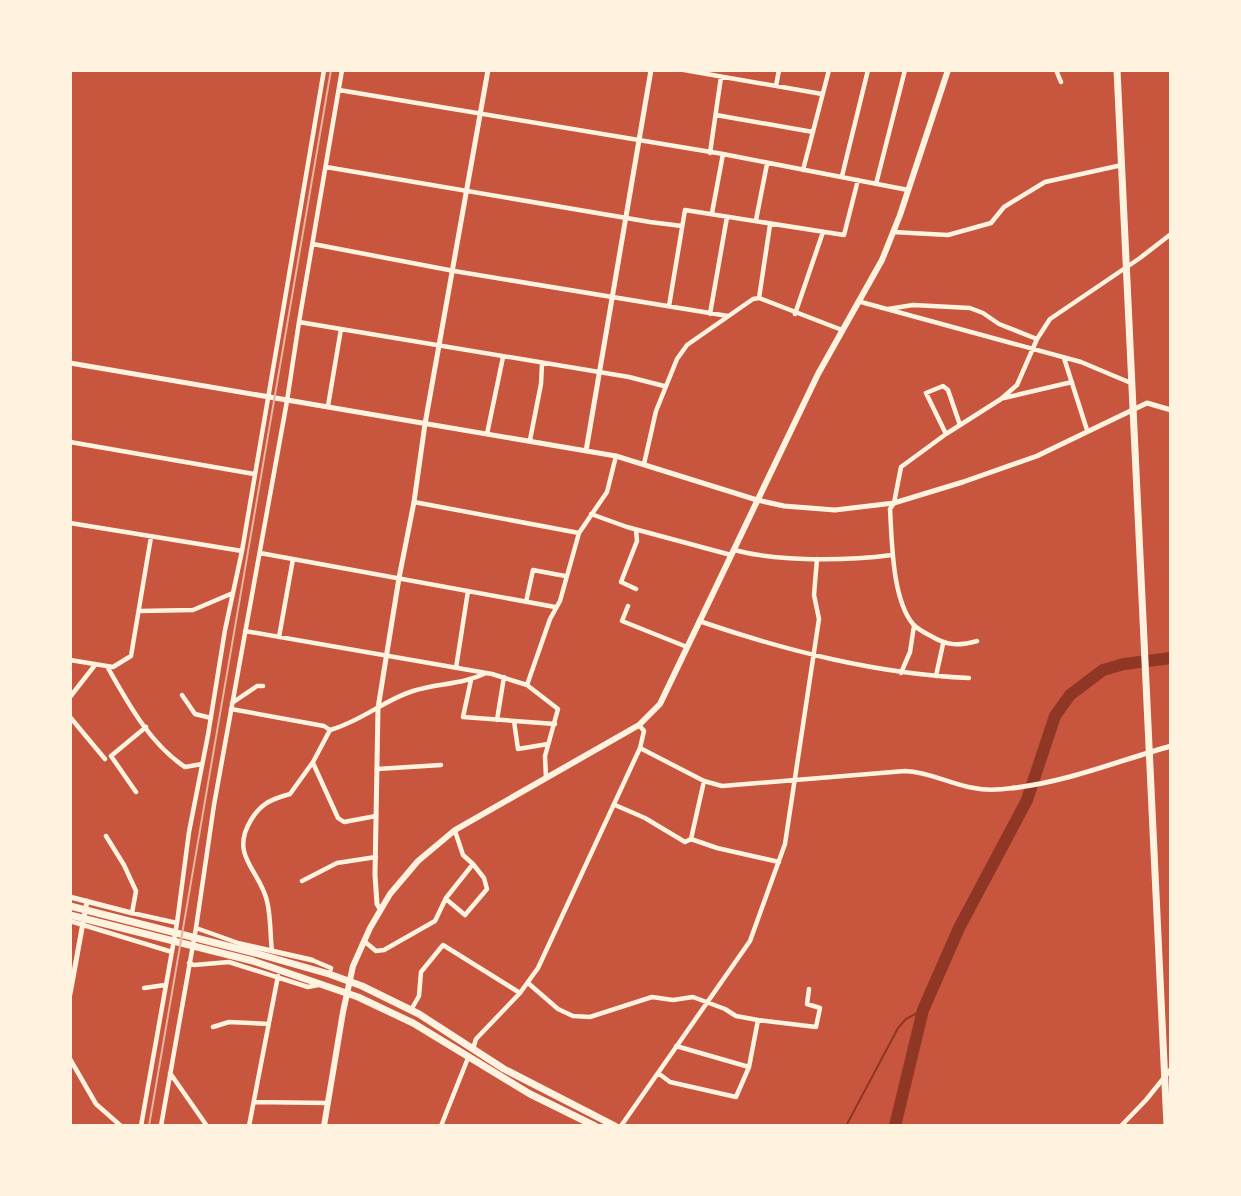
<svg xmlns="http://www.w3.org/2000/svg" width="1241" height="1196" font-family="Helvetica,sans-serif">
<rect width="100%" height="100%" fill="#c8553d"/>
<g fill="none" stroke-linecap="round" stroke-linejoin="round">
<path stroke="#8f3625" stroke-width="2" d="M 846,1126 L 898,1028 L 906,1019 L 923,1010"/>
<path stroke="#8f3625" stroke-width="12" d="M 895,1126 L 923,1010 L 959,928 L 1027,800 L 1055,716 L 1070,695 L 1103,670 L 1124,664 L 1171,658"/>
<path stroke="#fff3e0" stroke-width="4.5" d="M 684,70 L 822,94
M 1056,70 L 1061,82
M 776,86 L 779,70
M 339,90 L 723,154 L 908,190
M 716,115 L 813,132
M 710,153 L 721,77
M 326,167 L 650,222 L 682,226
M 803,170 L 829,70
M 842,176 L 868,70
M 876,184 L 905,70
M 712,213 L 723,154
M 756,220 L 767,164
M 893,232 L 948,235 L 991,223 L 1004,207 L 1045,182 L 1122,165
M 313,244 L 454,271 L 728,316
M 759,298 L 770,225
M 861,302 L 1081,362 L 1131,383
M 669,306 L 685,210 L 844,235 L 858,180
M 888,309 L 913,305 L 970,308 L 983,313 L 999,324 L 1037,339
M 710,314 L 727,217
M 795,314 L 823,232
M 299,322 L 629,377 L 664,386
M 1064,358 L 1087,430
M 1004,398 L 1072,382
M 328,406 L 341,329
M 487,434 L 503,357
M 946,434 L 926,393 L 943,386 L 948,390 L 960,425
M 530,440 L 541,384 L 542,364
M 70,442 L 254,474
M 644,464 L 656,411 L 677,359 L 687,345 L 753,299 L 759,298 L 842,330
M 414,502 L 579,533
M 591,514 L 627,527 L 731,555
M 70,523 L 242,551
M 734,550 C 780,562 845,561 892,555
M 260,553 L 555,607
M 636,589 L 621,582 L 637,541 L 636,530
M 526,602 L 533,570 L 565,576
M 628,606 L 622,621 L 687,647
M 139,611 L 193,610 L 233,593
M 699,621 C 787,651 877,674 969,678
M 245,631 L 492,674 L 527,685 L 558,709 L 545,756 L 546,778
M 279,637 L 293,559
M 977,641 C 959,646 947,646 931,636 C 925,633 917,629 913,624 C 892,599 892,541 890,509 L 894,503 L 901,467 L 946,434 L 1001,399 L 1017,385 L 1037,339 L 1050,319 L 1140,258 L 1171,234
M 70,660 L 113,667 L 131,656 L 151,537
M 108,668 C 128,703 150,744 185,767 L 202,764
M 456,668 L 468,591
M 901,673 L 910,652 L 914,626
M 936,676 L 943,644
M 471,680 L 463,717 L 555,724
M 527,685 L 550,619 L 560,601 L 579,533 L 607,492 L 616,456
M 182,695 L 195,714 L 211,718
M 70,697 L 95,665
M 232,703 L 257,686 L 263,686
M 231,709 L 324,726 L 330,730
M 70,717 L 105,759
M 497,720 L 504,677
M 514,721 L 518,749 L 548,744
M 640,748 L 704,781 L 722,786 L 905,771 C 930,772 950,784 974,788 C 987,791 999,790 1013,788
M 313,763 L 338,818 L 344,822 L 376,816
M 377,769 L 441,765
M 136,792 L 111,756 L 146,727
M 615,805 L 645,818 L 685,842 L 691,839 L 717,848 L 779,862
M 106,836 L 124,865 L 136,891 L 132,913 L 177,923
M 691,839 L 704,781
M 302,881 L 337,863 L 376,857
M 446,899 L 465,915 L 487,889 L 484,878 L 473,864
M 70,921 L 172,952
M 196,928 L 241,944
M 364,941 L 376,951 L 384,950 L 435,921 L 446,898 L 473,864 L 463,855 L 455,831
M 272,951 C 270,935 271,917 267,901 C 260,870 229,856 251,820 C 261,803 272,799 290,794 L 313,762 L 330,730 C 362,721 384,700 413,691 C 438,683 462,685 486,673
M 312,960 L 331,968 L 329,974
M 189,963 L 194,965 L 229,962 L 308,987 L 318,985
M 528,983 L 558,1009 L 573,1016 L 590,1017 L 652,997 L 673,1000 L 693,997 L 725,1009 L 736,1016 L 758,1020 L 749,1067 L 736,1097 L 670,1082 L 658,1073
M 144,988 L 165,985
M 411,1010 L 419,996 L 421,972 L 443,945 L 520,993
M 758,1020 L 816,1027 L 820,1008 L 807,1004 L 809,989
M 213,1027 L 229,1022 L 269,1024
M 676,1046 L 749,1067
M 473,1049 L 476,1039 L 520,993 L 538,968 L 640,748 L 644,731 L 639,725
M 70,1059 L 96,1104 L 121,1126
M 170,1073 L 207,1126
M 254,1102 L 328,1103
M 141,1126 L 177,923 L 189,832 L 208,735 L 225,630 L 242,551 L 324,70
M 161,1126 L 196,928 L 214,805 L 287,401 L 299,322 L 342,70
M 249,1126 L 278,976
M 441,1126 L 468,1058
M 621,1126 L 750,941 L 785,844 L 819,619 L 814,595 L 817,559
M 1121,1126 L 1146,1100 L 1171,1069"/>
<path stroke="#fff3e0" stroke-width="5" d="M 70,363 L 616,456 L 757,500 L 784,506 L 835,510 L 894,503 L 963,482 L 1037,456 L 1147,403 L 1171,410
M 586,451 L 651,70
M 1013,788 C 1067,782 1118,761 1171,746
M 70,897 L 132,913
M 380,909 L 377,904 L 375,875 L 378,708 L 399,578 L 414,502 L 425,424 L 488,70
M 241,944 L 312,960
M 70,994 L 87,901"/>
<path stroke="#fff3e0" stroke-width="6" d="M 324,1126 L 343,1012 L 353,966 L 370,928 L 390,894 L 418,861 L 455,830 L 639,725 L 660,704 L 818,374 L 882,260 L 900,215 L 948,70"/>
<path stroke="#fff3e0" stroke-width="7" d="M 1117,70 L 1167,1126
M 70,906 L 255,953 L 329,974 L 362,986 L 419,1014 L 504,1069 L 615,1126
M 70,915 L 253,961 L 358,997 L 413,1023 L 530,1094 L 595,1126"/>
<path stroke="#e9b49f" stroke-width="2" d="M 149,1126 L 331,70"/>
</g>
<rect width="1241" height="1196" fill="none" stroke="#fff3e0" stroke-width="144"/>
</svg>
